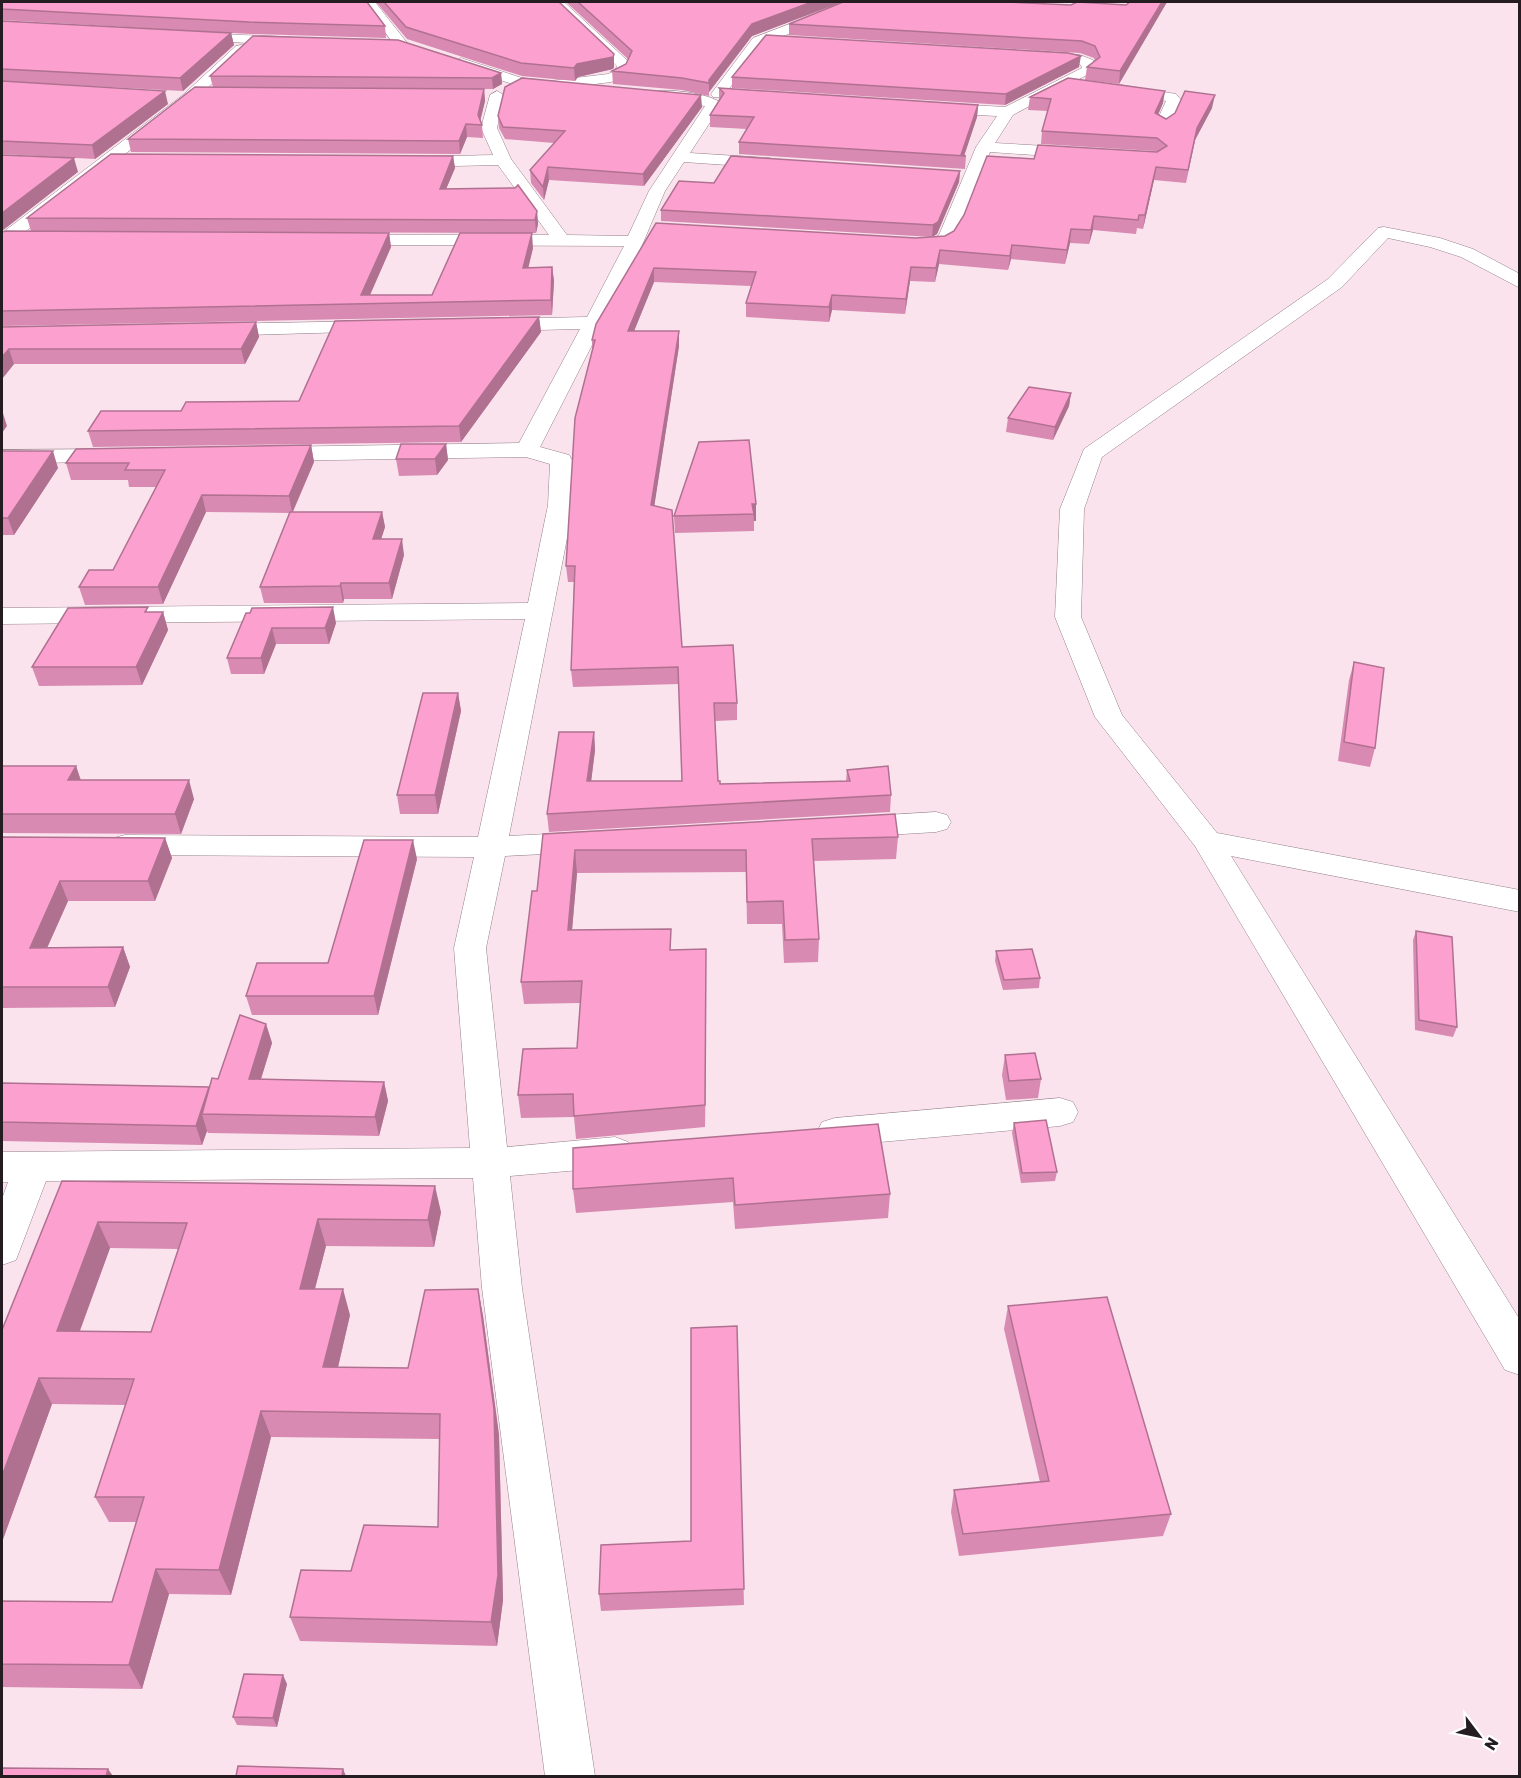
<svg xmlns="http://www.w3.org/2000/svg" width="1521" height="1778" font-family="Rubik,sans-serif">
<rect width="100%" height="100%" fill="#fae3ed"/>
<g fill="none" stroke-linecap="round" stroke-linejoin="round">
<defs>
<path id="minor" d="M 363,2 L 375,2 L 408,44 L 406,47 L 396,47 Z
M 551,2 L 564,2 L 629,62 L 631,65 L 626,76 L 611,82 L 564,88 L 558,91 L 515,85 L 456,65 L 454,62 L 461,58 L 522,78 L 550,81 L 608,74 L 615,71 L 617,66 Z
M 847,2 L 863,2 L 862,5 L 763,44 L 728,90 L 753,93 L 755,96 L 753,99 L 713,97 L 711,94 L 753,38 Z
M 191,33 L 291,37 L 298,41 L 291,45 L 186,40 L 184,37 L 186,34 Z
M 241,45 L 246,46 L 248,49 L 246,52 L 193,101 L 8,245 L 2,246 L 2,233 L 183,95 L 236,46 Z
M 1037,51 L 1080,55 L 1093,60 L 1096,70 L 1013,115 L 995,143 L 1079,148 L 1087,153 L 1079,158 L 990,152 L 953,242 L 937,249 L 907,249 L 904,245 L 907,241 L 933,239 L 939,235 L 976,147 L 997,116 L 936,113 L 928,108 L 936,103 L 1005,107 L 1082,68 L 1081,65 L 1076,63 L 1032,58 L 1030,55 L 1032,52 Z
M 1121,85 L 1176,94 L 1182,101 L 1168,128 L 1163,130 L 1155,125 L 1166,101 L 1116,92 L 1114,89 Z
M 497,91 L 504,95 L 497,128 L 511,159 L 567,235 L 628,236 L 649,191 L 705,106 L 653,98 L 651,95 L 653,92 C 667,88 711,93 722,104 L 690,153 L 770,158 L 778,163 L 770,168 L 684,162 L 665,191 L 637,257 L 540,447 L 569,455 L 572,460 L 573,483 L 569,528 L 509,836 L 585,832 L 596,835 L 600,842 L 596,849 L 585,852 L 505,856 L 486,948 L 507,1147 L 615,1137 L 628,1142 L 634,1152 L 628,1162 L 615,1167 L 510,1176 L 522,1288 L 595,1776 L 545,1776 L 482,1288 L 473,1178 L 46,1181 L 16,1260 L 2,1265 L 2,1199 L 8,1182 L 2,1182 L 2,1152 L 470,1148 L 454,948 L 474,857 L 125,855 L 114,852 L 110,845 L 114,838 L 125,835 L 478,837 L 525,619 L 2,624 L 2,608 L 528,603 L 548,505 L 550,464 L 526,457 L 269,461 L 261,459 L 258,454 L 261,449 L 269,447 L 519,443 L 580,329 L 497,331 L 490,329 L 487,325 L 490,321 L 497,319 L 587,317 L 624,246 L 348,245 L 342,244 L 339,240 L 342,236 L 348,235 L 549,235 L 498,165 L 411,167 L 403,162 L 411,157 L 493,155 L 481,128 L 490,95 Z
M 1384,227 L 1440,238 L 1473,249 L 1520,274 L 1520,288 L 1461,257 L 1430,247 L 1388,238 L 1342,287 L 1102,457 L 1084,509 L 1081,617 L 1122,715 L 1217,833 L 1520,890 L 1520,912 L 1231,856 L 1520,1320 L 1520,1375 L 1505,1370 L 1195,846 L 1095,717 L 1055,617 L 1060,509 L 1084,449 L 1328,279 L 1378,228 Z
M 376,321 L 383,323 L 386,327 L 383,331 L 215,336 L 208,334 L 205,330 L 208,326 L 215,324 Z
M 115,449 L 123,451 L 126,456 L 123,461 L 2,464 L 2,450 Z
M 936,812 L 947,815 L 951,822 L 947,829 L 936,832 L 854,837 L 843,834 L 839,827 L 843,820 L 854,817 Z
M 1060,1098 L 1073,1102 L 1078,1112 L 1073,1122 L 1060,1126 L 835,1146 L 822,1142 L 817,1132 L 822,1122 L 835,1118 Z"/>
</defs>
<use href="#minor" stroke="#95818a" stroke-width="1"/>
<use href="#minor" fill="#fff" fill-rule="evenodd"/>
</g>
<path fill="#d98ab2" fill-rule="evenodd" d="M 2,2 L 385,26 L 386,38 L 251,34 L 2,20 Z
M 376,2 L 559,2 L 614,67 L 613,69 L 578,77 L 575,81 L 522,76 L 407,39 Z
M 566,2 L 842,2 L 752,36 L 709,92 L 709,96 L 682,90 L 613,84 L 612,71 L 626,64 L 628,59 Z
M 1167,2 L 1119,84 L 1085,80 L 1087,67 L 1095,61 L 1094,58 L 1080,53 L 789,35 L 789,24 L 1071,5 L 1126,5 Z
M 2,21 L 231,33 L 234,45 L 183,91 L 49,84 L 168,104 L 95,159 L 2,154 Z
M 1079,67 L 1005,105 L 732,88 L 732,77 Z
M 501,73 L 502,84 L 493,89 L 213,87 L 210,76 Z
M 719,88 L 978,105 L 977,117 L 964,156 L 966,156 L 965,169 L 739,154 L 739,142 L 747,129 L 710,127 L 710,115 L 719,100 Z
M 484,89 L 485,101 L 480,122 L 482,125 L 483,138 L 467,137 L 460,154 L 131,152 L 128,139 Z
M 1030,97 L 1163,103 L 1158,115 L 1166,119 L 1212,108 L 1195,140 L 1186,183 L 1154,180 L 1143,229 L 1137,228 L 1136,234 L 1093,230 L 1089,244 L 1070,243 L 1065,264 L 1011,259 L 1008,270 L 939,264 L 935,282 L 910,281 L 905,314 L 832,310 L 829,322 L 746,317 L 746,303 L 751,286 L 654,282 L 634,331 L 679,346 L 654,506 L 682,647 L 737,703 L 737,720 L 715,721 L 718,781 L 720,784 L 846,781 L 847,770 L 891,795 L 890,812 L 549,832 L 547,814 L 594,732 L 595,750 L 591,781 L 682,781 L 679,684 L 573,687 L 571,670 L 574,582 L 568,582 L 566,566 L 592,350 L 592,340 L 656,223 L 916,238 L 945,236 L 954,231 L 1034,159 L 1157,152 L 1155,151 L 1041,144 L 1042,131 L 1048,111 L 1028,110 Z
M 702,107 L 644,186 L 549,180 L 544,200 L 531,183 L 530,170 L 554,143 L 505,139 L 499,128 L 498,116 Z
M 453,156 L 455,168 L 446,189 L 537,211 L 538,224 L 536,233 L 31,231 L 27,218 Z
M 960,171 L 959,182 L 937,234 L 932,237 L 661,221 L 661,210 L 714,183 Z
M 2,232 L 389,233 L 391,247 L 370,295 L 432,295 L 533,248 L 528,267 L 552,267 L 554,281 L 552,315 L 2,326 Z
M 539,317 L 541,332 L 461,442 L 93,447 L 88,431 L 181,411 L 299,401 Z
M 256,322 L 259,337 L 245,364 L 14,364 L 2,379 L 2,327 Z
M 1071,393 L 1069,406 L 1053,440 L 1006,432 L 1008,418 Z
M 446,444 L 448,460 L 437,475 L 399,476 L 396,459 Z
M 311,445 L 314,462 L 293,512 L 382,512 L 385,527 L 381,539 L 404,555 L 392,599 L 344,599 L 343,603 L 264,603 L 260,587 L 290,513 L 206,512 L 163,604 L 85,605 L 79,587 L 113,570 L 157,487 L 129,487 L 128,480 L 71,480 L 66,463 Z
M 2,451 L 58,468 L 14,535 L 2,535 Z
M 756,504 L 756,521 L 754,521 L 754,531 L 675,533 L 674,516 Z
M 149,612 L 163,612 L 168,630 L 142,685 L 39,686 L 32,667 Z
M 246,613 L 336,623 L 329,644 L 276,644 L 264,674 L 231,674 L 227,658 Z
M 1354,662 L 1375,748 L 1370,767 L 1338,761 L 1349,680 Z
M 458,693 L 461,711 L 438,814 L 400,814 L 397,795 Z
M 2,766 L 76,766 L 81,780 L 194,799 L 181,834 L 2,833 Z
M 543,834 L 898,837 L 896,859 L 814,861 L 819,939 L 818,962 L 784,963 L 782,924 L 747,924 L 746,872 L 577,873 L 572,930 L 672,950 L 706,949 L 706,972 L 705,1127 L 576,1139 L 574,1117 L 521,1118 L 518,1095 L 577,1048 L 580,1003 L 524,1004 L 521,982 L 537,891 Z
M 2,837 L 165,838 L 172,858 L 155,901 L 68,901 L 47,948 L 123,947 L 130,967 L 115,1007 L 2,1008 Z
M 417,859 L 378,1015 L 252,1015 L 246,996 L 328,963 Z
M 1416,931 L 1457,1027 L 1453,1037 L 1415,1030 L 1413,940 Z
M 996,951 L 1040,978 L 1039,988 L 1003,990 L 995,961 Z
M 266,1024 L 272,1043 L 261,1079 L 384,1082 L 388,1101 L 379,1136 L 208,1133 L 207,1131 L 202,1145 L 2,1141 L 2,1083 L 209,1087 L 218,1079 Z
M 1005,1055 L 1041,1079 L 1038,1098 L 1006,1100 L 1002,1075 Z
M 1014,1123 L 1057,1172 L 1055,1181 L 1021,1183 L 1012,1133 Z
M 573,1148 L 890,1194 L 888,1218 L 735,1229 L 733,1202 L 576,1213 L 573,1189 Z
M 62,1181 L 441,1212 L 434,1247 L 326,1246 L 315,1289 L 350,1315 L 338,1367 L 408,1368 L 478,1289 L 483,1316 L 499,1435 L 503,1600 L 497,1646 L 300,1641 L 290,1617 L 351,1571 L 438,1527 L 440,1439 L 271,1437 L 231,1595 L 169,1594 L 142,1689 L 2,1687 L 2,1601 L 112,1602 L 137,1522 L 109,1522 L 95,1497 L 126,1405 L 52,1404 L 2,1542 ZM 110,1248 L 178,1249 L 151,1332 L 80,1331 Z
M 1008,1306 L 1171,1514 L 1163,1536 L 959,1556 L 951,1512 L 954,1490 L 1040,1482 L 1004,1329 Z
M 737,1326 L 744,1605 L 601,1611 L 599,1594 L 691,1541 Z
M 287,1684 L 277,1727 L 237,1725 L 233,1717 Z"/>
<path fill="#b07191" d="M 812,2 L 842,2 L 752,36 L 709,92 L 709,80 L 752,24 Z
M 1162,2 L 1167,2 L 1119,84 L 1120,71 Z
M 231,33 L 234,45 L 183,91 L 180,78 Z
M 614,54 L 614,67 L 613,69 L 578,77 L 575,81 L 574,68 L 577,64 Z
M 1081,56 L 1079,67 L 1005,105 L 1006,94 Z
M 501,73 L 502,84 L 493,89 L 492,78 Z
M 484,89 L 485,101 L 479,125 L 478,115 Z
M 165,91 L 168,104 L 95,159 L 92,145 Z
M 1165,91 L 1163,103 L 1153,126 L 1155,113 Z
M 701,95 L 702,107 L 644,186 L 643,174 Z
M 1215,95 L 1212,108 L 1195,140 L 1186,183 L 1197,128 Z
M 978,105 L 977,117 L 964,156 L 961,156 Z
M 466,124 L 467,137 L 460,154 L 459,141 Z
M 453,156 L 455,168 L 441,201 L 440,189 Z
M 74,158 L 78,172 L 2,231 L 2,213 Z
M 548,167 L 549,180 L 544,200 L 543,187 Z
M 1156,167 L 1154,180 L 1143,229 L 1145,215 Z
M 960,171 L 959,182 L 937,234 L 932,237 L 933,225 Z
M 537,211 L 538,224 L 536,233 L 535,220 Z
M 1094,216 L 1093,230 L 1089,244 L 1091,230 Z
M 1071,229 L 1070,243 L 1065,264 L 1067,250 Z
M 389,233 L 391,247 L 366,304 L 361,295 Z
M 532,233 L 533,248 L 525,282 L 523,268 Z
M 1012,245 L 1011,259 L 1008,270 L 1010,256 Z
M 940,250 L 939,264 L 935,282 L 936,268 Z
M 552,267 L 554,281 L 552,315 L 551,300 Z
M 911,267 L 910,281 L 905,314 L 906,299 Z
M 654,268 L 654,282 L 628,346 L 628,331 Z
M 832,295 L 832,310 L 829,322 L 829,307 Z
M 539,317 L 541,332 L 461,442 L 459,426 Z
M 256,322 L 259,337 L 245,364 L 241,349 Z
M 679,331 L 679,346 L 652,521 L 651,505 Z
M 9,349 L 14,364 L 2,379 L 2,357 Z
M 1071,393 L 1069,406 L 1053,440 L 1055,427 Z
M 2,410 L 7,426 L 2,433 Z
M 446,444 L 448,460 L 437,475 L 435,459 Z
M 311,445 L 314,462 L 292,513 L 289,496 Z
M 53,451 L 58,468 L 14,535 L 8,518 Z
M 202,495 L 206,512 L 163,604 L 158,587 Z
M 752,504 L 756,504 L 756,521 L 754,521 Z
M 382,512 L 385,527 L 376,555 L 373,539 Z
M 402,539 L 404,555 L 392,599 L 389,583 Z
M 341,583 L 344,599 L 343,603 L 340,586 Z
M 333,607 L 336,623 L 329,644 L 325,628 Z
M 163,612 L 168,630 L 142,685 L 136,667 Z
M 272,628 L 276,644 L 264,674 L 261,658 Z
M 458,693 L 461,711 L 438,814 L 435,795 Z
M 594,732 L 595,750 L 589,799 L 587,781 Z
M 76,766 L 82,785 L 68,780 Z
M 189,780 L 194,799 L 181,834 L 175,814 Z
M 165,838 L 172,858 L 155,901 L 148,881 Z
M 413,840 L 417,859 L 378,1015 L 374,996 Z
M 575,850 L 577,873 L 570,953 L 568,930 Z
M 60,881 L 68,901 L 38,968 L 30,948 Z
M 123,947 L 130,967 L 115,1007 L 108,987 Z
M 706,949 L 706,972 L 705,1127 L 705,1105 Z
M 266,1024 L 272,1043 L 255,1098 L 249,1079 Z
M 384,1082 L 388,1101 L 379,1136 L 375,1117 Z
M 209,1087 L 202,1114 L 207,1131 L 202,1145 L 196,1126 Z
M 435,1186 L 441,1212 L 434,1247 L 428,1220 Z
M 318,1219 L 326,1246 L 308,1315 L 300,1289 Z
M 98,1222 L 110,1248 L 70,1357 L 57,1331 Z
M 343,1289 L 350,1315 L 332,1393 L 323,1367 Z
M 478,1289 L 483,1316 L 499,1435 L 503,1600 L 497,1646 L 491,1622 Z
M 39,1378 L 52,1404 L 2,1542 L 2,1476 Z
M 261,1411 L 271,1437 L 231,1595 L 219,1570 Z
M 156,1569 L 169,1594 L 142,1689 L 129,1665 Z
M 283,1675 L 287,1684 L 277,1727 L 273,1718 Z
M 108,1769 L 113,1776 L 106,1776 Z
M 343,1769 L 346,1776 L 342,1776 Z"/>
<path fill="#fca1cf" stroke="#b07191" stroke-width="1.5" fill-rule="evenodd" d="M 2,2 L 367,2 L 385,26 L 249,22 L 2,9 Z
M 384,2 L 559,2 L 614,54 L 613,57 L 577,64 L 574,68 L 521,63 L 406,27 Z
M 578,2 L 812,2 L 752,24 L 709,80 L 709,83 L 682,78 L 612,71 L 626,64 L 632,51 Z
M 843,2 L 1006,2 L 1071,5 L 1077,2 L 1126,5 L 1130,2 L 1162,2 L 1120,71 L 1087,67 L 1100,57 L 1095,46 L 1082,41 L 789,24 Z
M 2,21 L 231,33 L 180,78 L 2,69 Z
M 766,35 L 1068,53 L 1081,56 L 1006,94 L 732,77 Z
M 253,36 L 398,40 L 501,73 L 492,78 L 210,76 Z
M 522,78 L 701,95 L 643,174 L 548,167 L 543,187 L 530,170 L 565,131 L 503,127 L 498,116 L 505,87 Z
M 1068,78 L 1165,91 L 1155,113 L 1166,119 L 1175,113 L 1185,91 L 1215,95 L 1197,128 L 1188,170 L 1156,167 L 1145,215 L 1139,215 L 1138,220 L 1094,216 L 1091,230 L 1071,229 L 1067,250 L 1012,245 L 1010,256 L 940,250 L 936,268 L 911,267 L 906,299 L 832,295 L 829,307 L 746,303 L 756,272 L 654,268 L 628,331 L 679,331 L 651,505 L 672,510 L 682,647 L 733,645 L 737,703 L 714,703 L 718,781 L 720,781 L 720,784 L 850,781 L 847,770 L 888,766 L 891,795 L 547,814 L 559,732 L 594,732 L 587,781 L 682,781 L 678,667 L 571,670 L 575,566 L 566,566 L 575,418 L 595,340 L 592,340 L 596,324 L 656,223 L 916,238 L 945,236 L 954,231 L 964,215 L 987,156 L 1034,159 L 1038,145 L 1157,152 L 1167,146 L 1157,138 L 1042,131 L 1051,99 L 1030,97 Z
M 2,81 L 165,91 L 92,145 L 2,141 Z
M 195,87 L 484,89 L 478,115 L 482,125 L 466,124 L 459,141 L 128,139 Z
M 719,88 L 978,105 L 961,155 L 966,156 L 739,142 L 754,117 L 710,115 L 724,93 Z
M 111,154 L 453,156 L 440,189 L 515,188 L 518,185 L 537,211 L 535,220 L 27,218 Z
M 2,155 L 74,158 L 2,213 Z
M 731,156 L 960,171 L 938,222 L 933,225 L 661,210 L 679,181 L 714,183 Z
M 6,231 L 389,233 L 361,295 L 432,295 L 460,233 L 532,233 L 523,268 L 552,267 L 551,300 L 2,311 L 2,232 Z
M 539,317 L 459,426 L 88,431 L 101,411 L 181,411 L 186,402 L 299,401 L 335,321 Z
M 256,322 L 241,349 L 9,349 L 2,357 L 2,327 Z
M 1029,387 L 1071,393 L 1055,427 L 1008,418 Z
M 749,440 L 756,504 L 752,504 L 754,514 L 674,516 L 699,442 Z
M 401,444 L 446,444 L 435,459 L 396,459 Z
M 311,445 L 289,496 L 202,495 L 158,587 L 79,587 L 89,570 L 113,570 L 165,470 L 125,470 L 129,463 L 66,463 L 76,449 Z
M 2,451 L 53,451 L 8,518 L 2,518 Z
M 290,512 L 382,512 L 373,539 L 402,539 L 389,583 L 341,583 L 340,586 L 260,587 Z
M 148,607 L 145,612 L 163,612 L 136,667 L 32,667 L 68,608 Z
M 333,607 L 325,628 L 272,628 L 261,658 L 227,658 L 246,613 L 250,613 L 252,608 Z
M 1354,662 L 1384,668 L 1375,748 L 1344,742 Z
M 423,693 L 458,693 L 435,795 L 397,795 Z
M 2,766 L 76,766 L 68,780 L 189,780 L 175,814 L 2,814 Z
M 895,814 L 898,837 L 812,839 L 819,939 L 785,940 L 783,901 L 747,902 L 746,850 L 575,850 L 568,930 L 671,929 L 670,950 L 706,949 L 705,1105 L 574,1116 L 573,1094 L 518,1095 L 523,1049 L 577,1048 L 582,981 L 521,982 L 532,891 L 537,891 L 543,834 Z
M 2,837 L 165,838 L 148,881 L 60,881 L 30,948 L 123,947 L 108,987 L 2,987 Z
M 364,840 L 413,840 L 374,996 L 246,996 L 257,963 L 328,963 Z
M 1416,931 L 1452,937 L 1457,1027 L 1419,1020 Z
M 1032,949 L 1040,978 L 1004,980 L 996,951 Z
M 240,1015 L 266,1024 L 249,1079 L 384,1082 L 375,1117 L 202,1114 L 212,1078 L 218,1079 Z
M 1035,1053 L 1041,1079 L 1009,1081 L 1005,1055 Z
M 2,1083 L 209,1087 L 196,1126 L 2,1122 Z
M 1046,1120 L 1057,1172 L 1022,1173 L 1014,1123 Z
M 878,1124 L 890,1194 L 735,1205 L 733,1178 L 573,1189 L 573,1148 Z
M 62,1181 L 435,1186 L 428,1220 L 318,1219 L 300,1289 L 343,1289 L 323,1367 L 408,1368 L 425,1290 L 478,1289 L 494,1409 L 498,1575 L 491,1622 L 290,1617 L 301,1570 L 351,1571 L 364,1525 L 438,1527 L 440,1414 L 261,1411 L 219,1570 L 156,1569 L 129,1665 L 2,1664 L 2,1601 L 112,1602 L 144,1497 L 95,1497 L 134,1379 L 39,1378 L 2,1476 L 2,1330 ZM 98,1222 L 187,1223 L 151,1332 L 57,1331 Z
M 1107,1297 L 1171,1514 L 963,1534 L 954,1490 L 1049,1481 L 1008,1306 Z
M 737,1326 L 744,1589 L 599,1594 L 601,1545 L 691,1541 L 691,1328 Z
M 244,1674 L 283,1675 L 273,1718 L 233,1717 Z
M 238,1766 L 343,1769 L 342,1776 L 236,1776 Z
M 2,1768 L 108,1769 L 106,1776 L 2,1776 Z"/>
<rect width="1521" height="1778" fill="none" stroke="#241c20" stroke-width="6"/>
<g transform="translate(1479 1736) rotate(122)" stroke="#ffffff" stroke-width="4.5" paint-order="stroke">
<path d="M0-4.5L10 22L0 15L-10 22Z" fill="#241c20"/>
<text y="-9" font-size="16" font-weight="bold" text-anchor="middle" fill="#241c20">N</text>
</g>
</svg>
